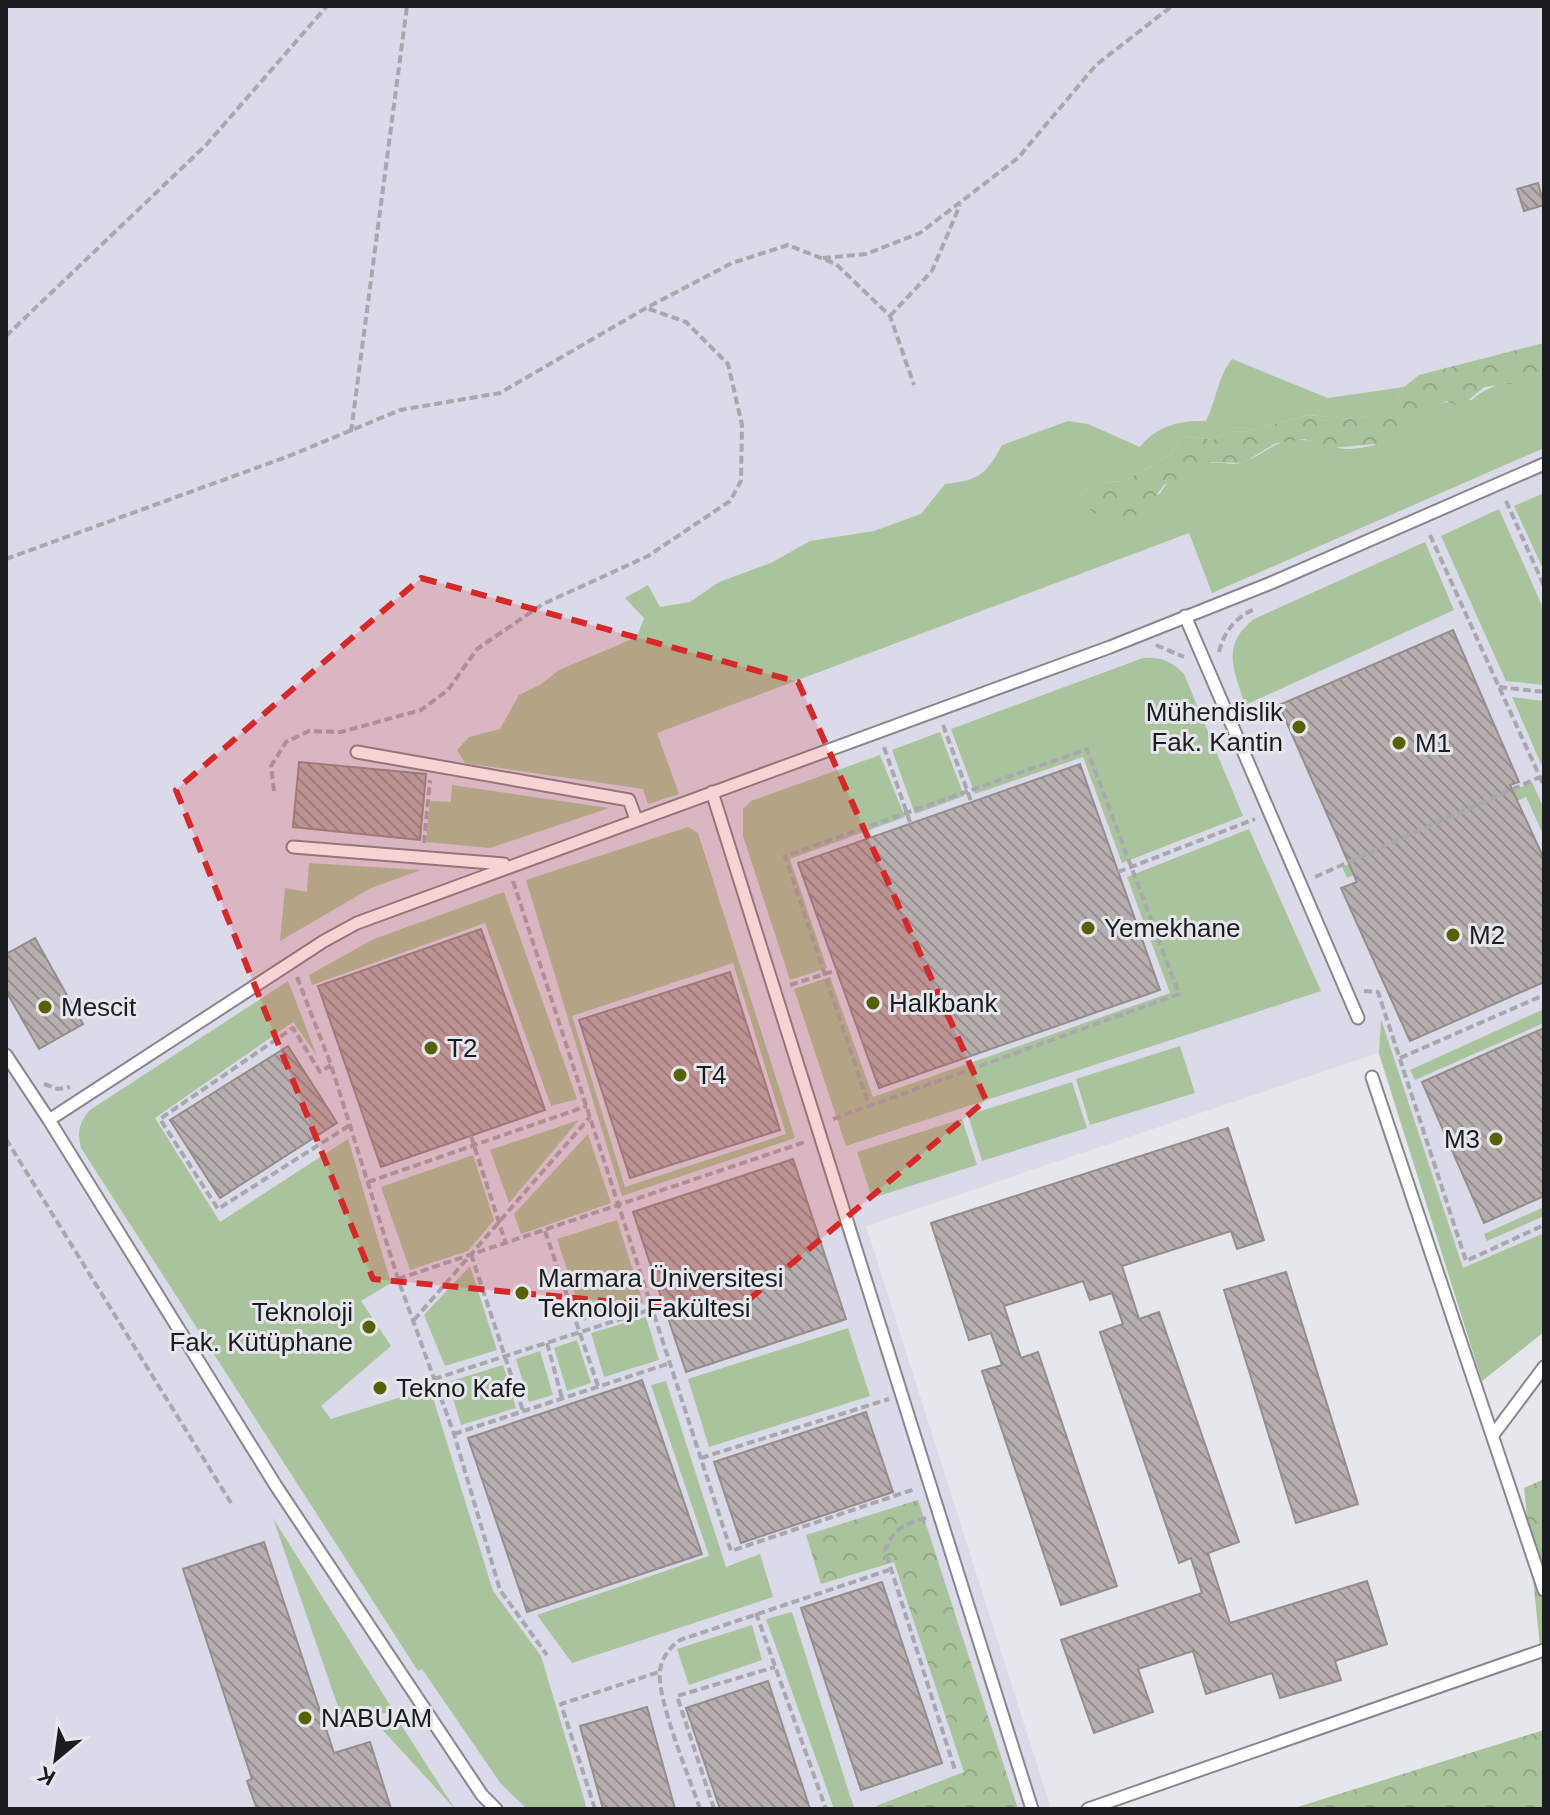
<svg xmlns="http://www.w3.org/2000/svg" width="1550" height="1815" font-family="Helvetica,sans-serif">
<defs>
<pattern id="forest-crowns" width="20" height="18" patternUnits="userSpaceOnUse" patternTransform="scale(2)"><rect width="20" height="18" fill="#a9c49c"/><path d="M2 6a3 3 0 1 1 6 0M12 15a3 3 0 1 1 6 0" fill="none" stroke="#91a886"/></pattern>
<pattern id="building-back-hatch" width="6" height="6" patternUnits="userSpaceOnUse" patternTransform="scale(2)"><rect width="6" height="6" fill="#b7afaf"/><path d="M-1 5l2 2M0 0l6 6M5-1l2 2" fill="none" stroke="#948e8e"/></pattern>
</defs>
<rect width="100%" height="100%" fill="#e6e6ed"/>
<path fill="#dadae8" d="M 6,6 L 1544,6 L 1544,1332 L 1482,1381 L 1378,1053 L 866,1226 L 1051,1809 L 6,1809 Z"/>
<path fill="#a9c49c" fill-rule="evenodd" d="M 1232,359 L 1328,398 L 1404,387 L 1396,401 L 1375,415 L 1351,419 L 1308,415 L 1249,431 L 1229,432 L 1213,440 L 1183,436 L 1169,456 L 1124,481 L 1099,483 L 1081,494 L 1087,507 L 1160,494 C 1167,478 1193,465 1211,463 C 1220,461 1231,466 1241,463 C 1264,456 1275,438 1303,440 C 1320,440 1334,450 1351,449 C 1393,446 1385,432 1413,414 C 1430,403 1452,401 1472,400 C 1485,386 1524,376 1544,373 L 1544,448 L 1212,593 L 1189,533 L 657,733 L 679,794 L 648,804 L 643,789 L 465,763 L 457,750 L 469,737 L 500,729 L 519,695 L 540,685 L 559,670 L 637,637 L 644,618 L 625,598 L 648,585 L 660,607 L 690,602 L 719,582 L 771,563 L 810,541 L 874,531 L 921,514 L 945,484 C 979,480 986,475 1002,445 L 1068,421 L 1088,424 L 1140,447 C 1156,426 1180,420 1206,421 C 1216,401 1218,376 1232,359 Z
M 1544,493 L 1544,571 L 1514,506 Z
M 1499,509 L 1544,610 L 1544,685 L 1506,681 L 1441,536 Z
M 1425,542 L 1454,610 L 1245,705 C 1234,669 1220,646 1254,619 Z
M 1143,658 C 1162,657 1171,661 1184,674 L 1243,816 L 1122,863 L 1083,757 L 975,794 L 951,729 Z
M 1512,697 L 1544,701 L 1544,763 L 1541,764 Z
M 940,732 L 964,796 L 915,814 L 892,750 Z
M 880,755 L 905,817 L 790,859 L 827,968 L 790,980 L 743,836 L 743,809 L 751,801 Z
M 1532,782 L 1544,809 L 1544,836 L 1526,797 L 1347,878 L 1342,867 Z
M 452,785 L 609,808 L 490,848 L 426,842 L 430,801 L 451,802 Z
M 688,827 L 698,833 L 795,1138 L 622,1196 L 526,880 ZM 733,963 L 786,1134 L 625,1187 L 572,1016 Z
M 1249,829 L 1321,991 L 846,1146 L 794,989 L 830,977 L 873,1097 L 1170,993 L 1127,877 Z
M 309,863 L 421,870 L 371,888 L 280,941 L 285,888 L 307,892 Z
M 504,892 L 577,1099 L 551,1106 L 485,923 L 312,985 L 309,975 L 374,939 Z
M 288,981 L 317,1056 L 293,1022 L 155,1118 L 220,1222 L 348,1139 L 391,1283 L 361,1301 L 391,1346 L 321,1406 L 331,1419 L 430,1388 L 493,1591 L 541,1656 L 587,1809 L 527,1809 L 501,1784 L 422,1669 L 418,1671 L 81,1148 C 77,1131 79,1123 90,1110 Z
M 1544,1009 L 1544,1023 L 1415,1080 L 1410,1070 Z
M 1381,1019 L 1463,1268 L 1544,1233 L 1544,1332 L 1482,1381 L 1379,1053 Z
M 1180,1046 L 1195,1093 L 1090,1125 L 1076,1079 Z
M 1072,1082 L 1087,1128 L 982,1161 L 968,1115 Z
M 962,1119 L 977,1165 L 872,1198 L 857,1152 Z
M 579,1120 L 509,1203 L 490,1150 Z
M 588,1134 L 611,1203 L 521,1234 L 514,1214 Z
M 473,1155 L 494,1220 L 468,1251 L 410,1270 L 381,1187 Z
M 1544,1207 L 1544,1216 L 1487,1241 L 1484,1234 Z
M 617,1220 L 643,1302 L 584,1321 L 557,1239 Z
M 470,1266 L 497,1350 L 445,1366 L 424,1315 Z
M 646,1317 L 659,1360 L 604,1377 L 591,1333 Z
M 848,1328 L 870,1396 L 709,1447 L 688,1379 Z
M 577,1340 L 591,1383 L 567,1391 L 554,1348 Z
M 540,1351 L 553,1395 L 529,1402 L 516,1359 Z
M 503,1365 L 516,1408 L 461,1425 L 448,1382 Z
M 666,1381 L 726,1567 L 760,1554 L 773,1597 L 572,1663 L 537,1615 L 709,1556 L 651,1385 Z
M 273,1518 L 393,1710 L 345,1727 Z
M 792,1612 L 850,1796 L 855,1809 L 834,1809 L 766,1619 Z
M 752,1625 L 762,1660 L 689,1685 L 677,1649 Z
M 398,1720 L 453,1806 L 456,1809 L 455,1809 L 379,1726 Z"/>
<path fill="url(#forest-crowns)" d="M 1544,343 L 1544,373 L 1510,384 L 1484,387 L 1460,407 L 1447,401 L 1412,415 L 1384,443 L 1332,448 L 1304,439 L 1274,444 L 1243,463 L 1212,462 L 1164,485 L 1143,512 L 1120,523 L 1103,519 L 1086,507 L 1081,494 L 1099,483 L 1124,481 L 1169,456 L 1183,436 L 1213,440 L 1229,432 L 1249,431 L 1308,415 L 1351,419 L 1374,415 L 1396,401 L 1404,387 L 1419,375 Z
M 1544,1479 L 1544,1687 L 1524,1488 Z
M 918,1500 L 926,1524 L 1018,1809 L 877,1809 L 876,1806 L 964,1772 L 894,1562 L 821,1584 L 806,1535 Z
M 1544,1730 L 1544,1809 L 1291,1809 Z"/>
<path fill="url(#building-back-hatch)" stroke="#948d8c" stroke-width="2" d="M 1538,183 L 1544,205 L 1524,211 L 1517,189 Z
M 1453,630 L 1519,782 L 1510,785 L 1544,859 L 1544,982 L 1410,1041 L 1341,888 L 1357,882 L 1279,705 Z
M 299,762 L 426,774 L 420,840 L 293,827 Z
M 1080,764 L 1160,990 L 879,1088 L 798,863 Z
M 481,929 L 545,1110 L 381,1167 L 318,986 Z
M 35,938 L 83,1024 L 39,1049 L 6,991 L 6,954 Z
M 730,972 L 780,1130 L 630,1178 L 579,1020 Z
M 1544,1028 L 1544,1196 L 1484,1223 L 1422,1082 Z
M 288,1046 L 337,1123 L 220,1198 L 170,1120 Z
M 1228,1128 L 1264,1240 L 1237,1249 L 1231,1231 L 1122,1266 L 1139,1319 L 1159,1312 L 1239,1542 L 1208,1553 L 1230,1623 L 1367,1581 L 1387,1644 L 1335,1661 L 1341,1680 L 1280,1698 L 1272,1673 L 1206,1694 L 1193,1651 L 1138,1669 L 1153,1712 L 1094,1733 L 1061,1640 L 1202,1593 L 1191,1558 L 1179,1563 L 1100,1332 L 1123,1324 L 1112,1293 L 1090,1300 L 1083,1281 L 1004,1306 L 1021,1358 L 1038,1352 L 1117,1586 L 1061,1605 L 982,1371 L 1002,1365 L 991,1333 L 969,1340 L 931,1223 Z
M 793,1159 L 846,1319 L 686,1372 L 633,1212 Z
M 1286,1272 L 1358,1504 L 1296,1523 L 1224,1290 Z
M 642,1380 L 702,1554 L 527,1612 L 468,1438 Z
M 866,1412 L 893,1492 L 741,1543 L 714,1462 Z
M 264,1542 L 334,1753 L 370,1742 L 391,1809 L 257,1809 L 247,1781 L 252,1779 L 183,1569 Z
M 882,1582 L 942,1763 L 861,1790 L 801,1608 Z
M 768,1681 L 810,1809 L 720,1809 L 686,1708 Z
M 647,1707 L 675,1809 L 603,1809 L 580,1726 Z"/>
<g fill="none" stroke-linecap="round" stroke-linejoin="round">
<defs>
<path id="service" d="M 1185,616 L 1358,1018
M 357,752 L 629,800 L 636,819
M 712,792 L 1032,1809
M 293,847 L 504,864
M 6,1055 L 49,1120
M 1372,1077 L 1544,1590
M 1493,1435 L 1544,1367
M 496,1809 L 482,1795 L 276,1486 L 49,1120 L 324,941 L 357,923 L 1110,647 L 1271,583 L 1544,464
M 1088,1809 L 1544,1650"/>
</defs>
<use href="#service" stroke="#87878d" stroke-width="15"/>
<path stroke="#a7a7ad" stroke-width="4" stroke-dasharray="8 4" stroke-linecap="butt" d="M 823,258 L 866,254 L 920,233 L 1018,158 L 1096,65 L 1172,6
M 890,316 L 932,271 L 960,205
M 6,336 L 206,145 L 327,6
M 351,432 L 407,6
M 1506,501 L 1544,586
M 1430,535 L 1544,786
M 6,559 L 289,456 L 400,410 L 500,393 L 646,308 L 732,263 L 788,245 L 836,264 L 890,316 L 914,385
M 1156,645 L 1184,657
M 1219,652 C 1224,632 1235,617 1255,609
M 1499,687 L 1544,692
M 943,725 L 971,801
M 884,747 L 910,822
M 274,791 L 271,766 L 286,742 L 309,731 L 341,732 L 421,710 L 448,690 L 477,649 L 543,604 L 648,556 L 730,501 L 741,481 L 742,425 L 728,364 L 686,322 L 646,308
M 424,843 L 430,780
M 1118,872 L 1255,819
M 1315,877 L 1540,777
M 513,881 L 731,1551 L 915,1489
M 297,977 L 331,1065 L 398,1279 L 454,1434 L 500,1590 L 547,1655
M 790,985 L 837,970
M 1364,991 L 1378,992 L 1466,1261 L 1544,1225
M 1400,1058 L 1544,995
M 331,1065 L 320,1072 L 293,1028 L 160,1119 L 218,1209 L 350,1125
M 44,1084 L 58,1089 L 70,1087
M 833,1119 L 1179,994 L 1087,749 L 785,856 L 869,1106
M 471,1136 L 506,1244
M 6,1139 L 231,1503
M 368,1182 L 587,1106
M 545,1231 L 598,1386
M 471,1254 L 523,1411
M 398,1279 L 805,1142
M 414,1320 L 590,1117
M 547,1343 L 562,1398
M 434,1379 L 652,1309
M 454,1434 L 670,1363
M 701,1458 L 889,1399
M 926,1518 C 905,1524 893,1529 885,1550 L 955,1770
M 756,1613 L 826,1809
M 595,1809 L 561,1704 L 659,1672
M 700,1809 C 690,1779 656,1698 660,1670 C 663,1656 669,1648 680,1640 L 889,1570
M 714,1809 L 677,1696 L 775,1667"/>
<use href="#service" stroke="#fff" stroke-width="11"/>
</g>
<path fill="#d62828" fill-opacity="0.2" stroke="#d62828" stroke-width="6" stroke-dasharray="16 10" stroke-linejoin="round" d="M 421,578 L 798,682 L 986,1100 L 733,1313 L 373,1279 L 176,790 Z"/>
<g fill="#566100" stroke="#e6e6ed" stroke-width="3">
<circle cx="1299" cy="727" r="8"/>
<circle cx="1399" cy="743" r="8"/>
<circle cx="1088" cy="928" r="8"/>
<circle cx="1453" cy="935" r="8"/>
<circle cx="873" cy="1003" r="8"/>
<circle cx="45" cy="1007" r="8"/>
<circle cx="431" cy="1048" r="8"/>
<circle cx="680" cy="1075" r="8"/>
<circle cx="1496" cy="1139" r="8"/>
<circle cx="522" cy="1293" r="8"/>
<circle cx="369" cy="1327" r="8"/>
<circle cx="380" cy="1388" r="8"/>
<circle cx="305" cy="1718" r="8"/>
</g>
<g text-anchor="middle" stroke-width="6" stroke-linejoin="round" paint-order="stroke">
<g font-size="26" fill="#1b1c1e" stroke="#e6e6ed" text-anchor="start">
<text x="1283" y="721" text-anchor="end">Mühendislik<tspan x="1283" dy="30">Fak. Kantin</tspan></text>
<text x="1415" y="752">M1</text>
<text x="1104" y="937">Yemekhane</text>
<text x="1469" y="944">M2</text>
<text x="889" y="1012">Halkbank</text>
<text x="61" y="1016">Mescit</text>
<text x="447" y="1057">T2</text>
<text x="696" y="1084">T4</text>
<text x="1480" y="1148" text-anchor="end">M3</text>
<text x="538" y="1287">Marmara Üniversitesi<tspan x="538" dy="30">Teknoloji Fakültesi</tspan></text>
<text x="353" y="1321" text-anchor="end">Teknoloji<tspan x="353" dy="30">Fak. Kütüphane</tspan></text>
<text x="396" y="1397">Tekno Kafe</text>
<text x="321" y="1727">NABUAM</text>
</g>
</g>
<rect width="1550" height="1815" fill="none" stroke="#1b1c1e" stroke-width="16"/>
<g transform="translate(56 1759) rotate(209)" stroke="#e6e6ed" stroke-width="6" paint-order="stroke">
<path d="M0-6L14 30L0 20L-14 30Z" fill="#1b1c1e"/>
<text y="-12" font-size="22" font-weight="bold" text-anchor="middle" fill="#1b1c1e">K</text>
</g>
</svg>
